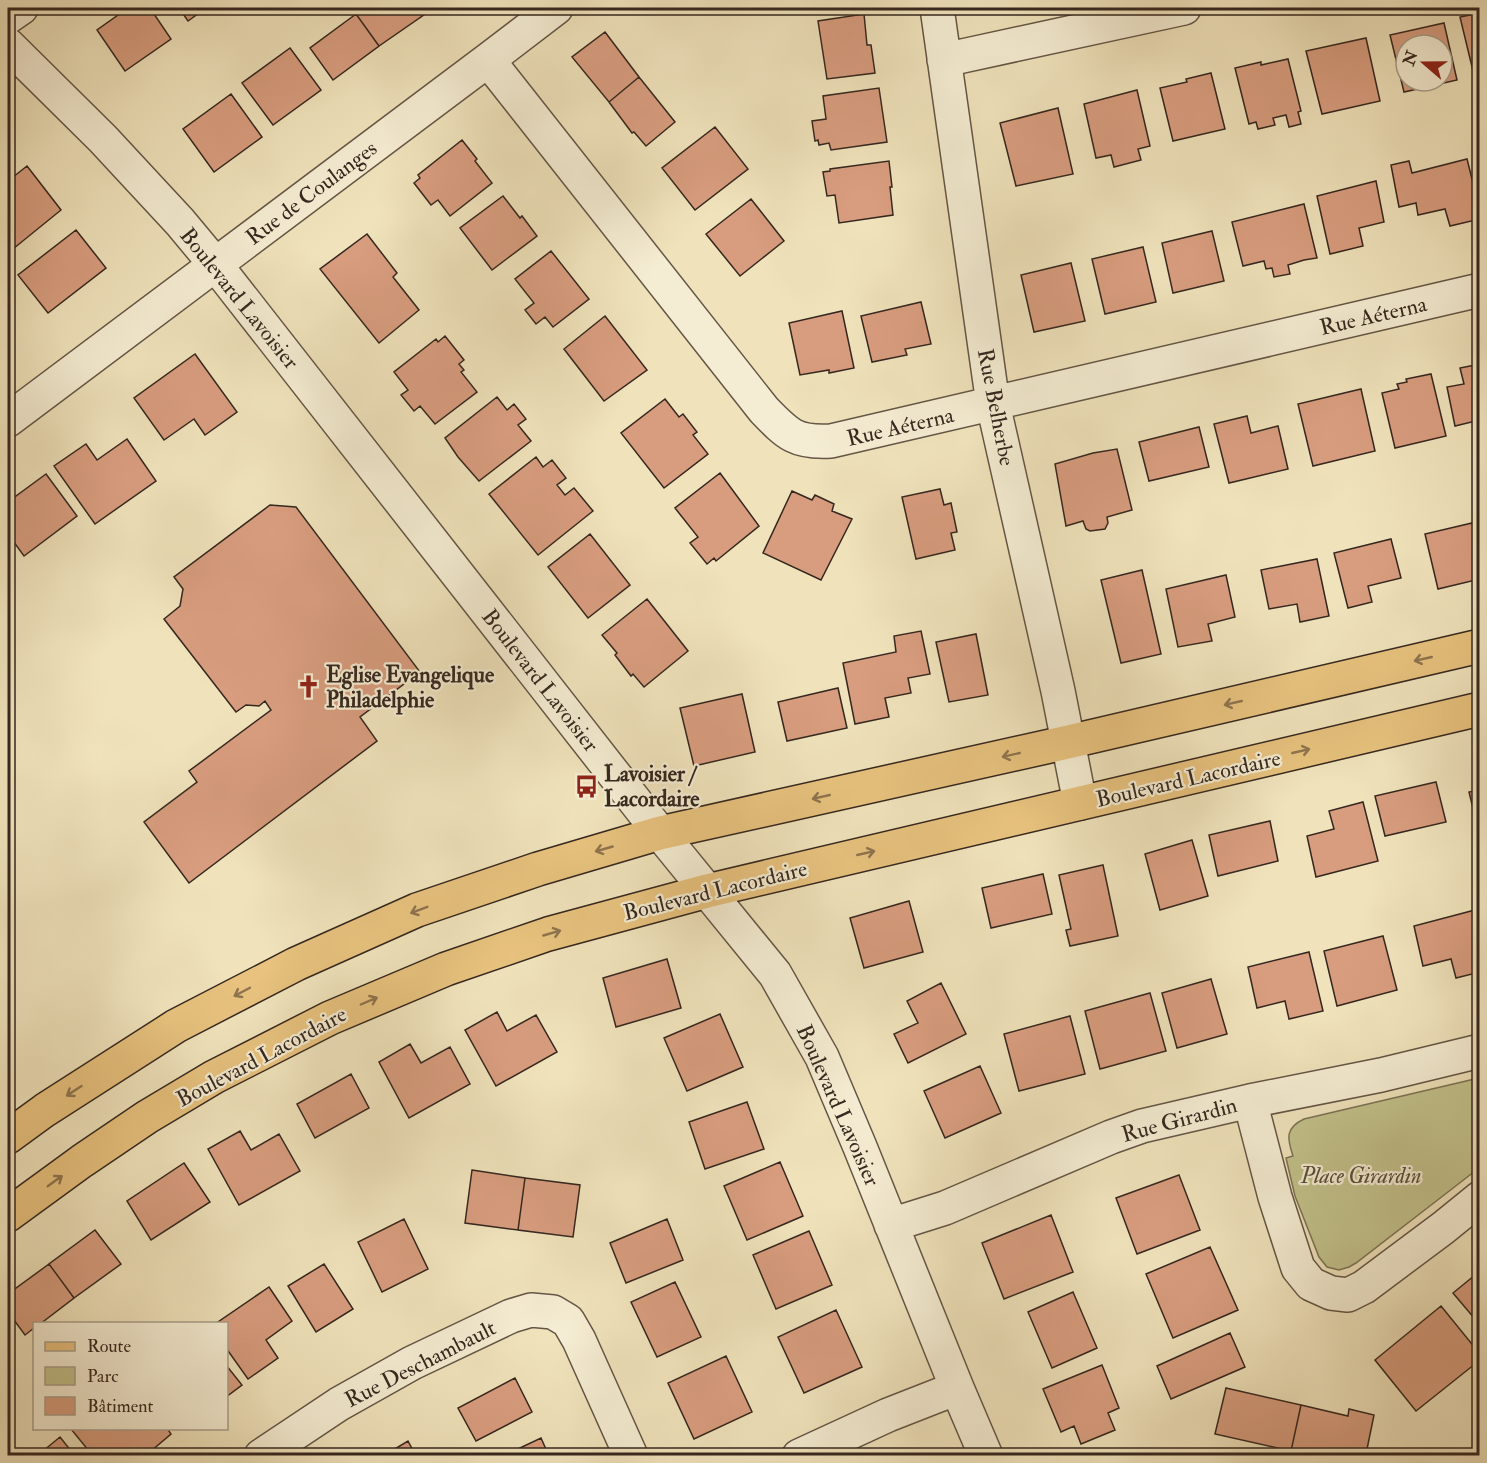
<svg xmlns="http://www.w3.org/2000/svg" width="1487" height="1463" font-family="'IM FELL Double Pica',serif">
<rect width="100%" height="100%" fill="#f0e3bc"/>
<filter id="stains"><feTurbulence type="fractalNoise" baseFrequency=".00333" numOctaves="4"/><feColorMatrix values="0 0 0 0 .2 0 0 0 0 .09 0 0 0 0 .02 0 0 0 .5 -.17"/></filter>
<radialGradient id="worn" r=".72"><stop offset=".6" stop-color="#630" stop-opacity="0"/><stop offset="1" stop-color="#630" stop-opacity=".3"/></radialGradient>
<path fill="#c2c18b" stroke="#7c7455" stroke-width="1.5" d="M 1479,1078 L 1479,1168 L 1356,1263 L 1349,1267 L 1339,1270 L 1327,1267 L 1319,1257 L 1295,1196 L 1286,1158 L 1293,1156 C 1287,1138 1285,1128 1304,1119 Z"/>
<path fill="#d89d7f" stroke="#35271f" stroke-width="1.5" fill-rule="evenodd" d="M 128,8 L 150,8 L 171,39 L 125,71 L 97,30 Z
M 179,8 L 206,8 L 188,21 Z
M 365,8 L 425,8 L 428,12 L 379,46 L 356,14 Z
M 1480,13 L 1480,69 L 1473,71 L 1460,17 Z
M 356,14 L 379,46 L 333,80 L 310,48 Z
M 864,14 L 867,45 L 871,45 L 875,73 L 827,79 L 818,21 Z
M 1444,23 L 1457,80 L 1404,92 L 1390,35 ZM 1406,45 L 1442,45 L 1442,81 L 1406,81 Z
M 605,32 L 639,77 L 609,102 L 572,57 Z
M 1366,38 L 1380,101 L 1322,114 L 1306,51 Z
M 290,48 L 321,90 L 273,125 L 242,83 Z
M 1288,59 L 1301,111 L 1298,112 L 1301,124 L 1289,127 L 1286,115 L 1273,118 L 1275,125 L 1258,129 L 1256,122 L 1249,124 L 1235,68 L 1261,62 L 1261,65 Z
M 1211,73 L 1225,129 L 1173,141 L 1160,88 L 1187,82 L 1186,79 Z
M 639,77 L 675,122 L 646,146 L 634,132 L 632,133 L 609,102 Z
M 879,88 L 887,142 L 831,150 L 829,143 L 819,145 L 818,140 L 815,141 L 812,121 L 826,119 L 823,96 Z
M 1137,90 L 1150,146 L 1138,149 L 1141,160 L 1114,167 L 1111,155 L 1096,158 L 1084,104 Z
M 231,94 L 262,137 L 214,172 L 183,129 Z
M 1058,108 L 1073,174 L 1016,186 L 1000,123 Z
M 715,127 L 748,169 L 695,210 L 662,168 Z
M 462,140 L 477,159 L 475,161 L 492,183 L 450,216 L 438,200 L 431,205 L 414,183 L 420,178 L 418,175 Z
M 1467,159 L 1480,211 L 1480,219 L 1450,226 L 1445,209 L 1418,215 L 1416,203 L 1399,207 L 1391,165 L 1409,161 L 1412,173 Z
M 889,161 L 892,187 L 890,187 L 893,215 L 839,223 L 835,195 L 827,196 L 823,172 L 830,171 L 830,169 Z
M 27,166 L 61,210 L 8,253 L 8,181 Z
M 1376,181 L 1384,222 L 1359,228 L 1363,246 L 1330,254 L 1317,196 Z
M 503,196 L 520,218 L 522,216 L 537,236 L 492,270 L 460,228 Z
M 751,199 L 784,241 L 740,276 L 706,234 Z
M 1304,204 L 1317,258 L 1304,260 L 1288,265 L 1290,274 L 1274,277 L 1272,268 L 1266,269 L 1264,261 L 1243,266 L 1232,222 Z
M 76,230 L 106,268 L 48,313 L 18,275 Z
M 1212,231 L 1224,281 L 1173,293 L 1162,243 Z
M 367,234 L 397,273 L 393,277 L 419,310 L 379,343 L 320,269 Z
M 1143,247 L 1156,302 L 1105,314 L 1092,259 Z
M 551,251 L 589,299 L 553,327 L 545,317 L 536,324 L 525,310 L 534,303 L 515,279 Z
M 1071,263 L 1085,321 L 1034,332 L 1021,275 Z
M 921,302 L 931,344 L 905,349 L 907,355 L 872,362 L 861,316 Z
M 842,311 L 854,368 L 829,373 L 829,370 L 800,375 L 789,323 Z
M 605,316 L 647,370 L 604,401 L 564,349 Z
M 445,336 L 464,360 L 459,364 L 464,370 L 461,372 L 477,392 L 435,424 L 420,406 L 414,411 L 401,395 L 408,390 L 394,372 L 436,339 L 438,342 Z
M 195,354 L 237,412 L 205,435 L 194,419 L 164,440 L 134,398 Z
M 1480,364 L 1480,420 L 1455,426 L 1447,387 L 1464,384 L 1460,368 Z
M 1431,374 L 1446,436 L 1395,448 L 1382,393 L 1399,389 L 1397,384 L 1407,382 L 1406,379 Z
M 1361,389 L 1375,451 L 1313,466 L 1298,404 Z
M 497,397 L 507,410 L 514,404 L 526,419 L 518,425 L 531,441 L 479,481 L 458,457 L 445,438 Z
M 665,399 L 679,417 L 683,414 L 697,432 L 693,435 L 708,454 L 664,488 L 621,433 Z
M 1247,416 L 1251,433 L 1278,426 L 1288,469 L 1229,483 L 1214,424 Z
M 1199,427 L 1209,467 L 1149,481 L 1139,442 Z
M 127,439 L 156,481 L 95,524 L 54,466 L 86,444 L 97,460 Z
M 1117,449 L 1132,510 L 1107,517 L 1108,523 L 1105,529 L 1090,531 L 1086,529 L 1083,521 L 1066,526 L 1055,464 L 1093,453 Z
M 536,457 L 543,467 L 552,460 L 566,478 L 557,485 L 565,495 L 574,488 L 593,511 L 538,555 L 489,494 Z
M 720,473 L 759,526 L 716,561 L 714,558 L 707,564 L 690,543 L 698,537 L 675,508 Z
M 46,474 L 77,516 L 24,556 L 8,534 L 8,502 Z
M 940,489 L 944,505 L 951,503 L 957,532 L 951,533 L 955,550 L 916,559 L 902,497 Z
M 792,491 L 812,500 L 815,495 L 834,504 L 832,511 L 852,519 L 821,580 L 763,553 Z
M 270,505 L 296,507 L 420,672 L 360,717 L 377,741 L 189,883 L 144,822 L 197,782 L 189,771 L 271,710 L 265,701 L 259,706 L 246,705 L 236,712 L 164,619 L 180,606 L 183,589 L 174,577 Z
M 1472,523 L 1480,555 L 1480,579 L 1438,589 L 1425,534 Z
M 590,534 L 630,585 L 588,618 L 548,567 Z
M 1391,539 L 1401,578 L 1368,586 L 1372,602 L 1348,608 L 1334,553 Z
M 1317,559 L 1329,616 L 1300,622 L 1297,604 L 1269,609 L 1261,570 Z
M 1142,570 L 1161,654 L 1121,663 L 1101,580 Z
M 1226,575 L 1235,617 L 1208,624 L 1212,641 L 1178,647 L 1166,589 Z
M 647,599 L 688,651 L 644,687 L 633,674 L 631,676 L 615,655 L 617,653 L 602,635 Z
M 921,631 L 930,674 L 908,678 L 911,693 L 885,698 L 889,717 L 855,724 L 843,663 L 896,652 L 894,636 Z
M 976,634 L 988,695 L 949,702 L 936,642 Z
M 838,688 L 847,728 L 787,741 L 778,702 Z
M 742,694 L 755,752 L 694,766 L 680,708 Z
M 1436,782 L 1446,822 L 1385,836 L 1375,796 Z
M 1480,790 L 1480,833 L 1479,833 L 1469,792 Z
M 1363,802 L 1378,861 L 1316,877 L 1307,836 L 1334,829 L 1329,811 Z
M 1270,821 L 1278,861 L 1218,876 L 1209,835 Z
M 1192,840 L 1208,896 L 1160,910 L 1145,854 Z
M 1103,865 L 1118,936 L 1070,946 L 1066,930 L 1071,929 L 1059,875 Z
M 1043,874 L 1052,914 L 991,928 L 982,888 Z
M 909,901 L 923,952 L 864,968 L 850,918 Z
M 1475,910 L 1480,928 L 1480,972 L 1456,978 L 1451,959 L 1423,966 L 1414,926 Z
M 1383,936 L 1397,990 L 1337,1006 L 1324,951 Z
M 1309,952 L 1323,1011 L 1289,1019 L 1285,1001 L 1257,1008 L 1248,967 Z
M 667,959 L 681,1008 L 616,1027 L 603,978 Z
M 1211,979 L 1227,1034 L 1177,1048 L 1162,993 Z
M 941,983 L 966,1034 L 908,1063 L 894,1034 L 918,1023 L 907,1001 Z
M 1150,993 L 1166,1051 L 1100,1069 L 1085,1011 Z
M 497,1012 L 507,1031 L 536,1015 L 557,1052 L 496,1086 L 465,1030 Z
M 720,1014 L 743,1067 L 687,1091 L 664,1038 Z
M 1070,1016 L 1085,1074 L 1019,1091 L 1004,1034 Z
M 410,1044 L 421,1063 L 450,1047 L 470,1084 L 409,1118 L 379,1062 Z
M 980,1066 L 1001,1113 L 945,1138 L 924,1091 Z
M 351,1074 L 369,1108 L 315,1138 L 297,1104 Z
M 747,1102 L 764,1149 L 705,1169 L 689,1122 Z
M 240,1131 L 251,1150 L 279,1134 L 300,1171 L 239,1205 L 208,1149 Z
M 780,1162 L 803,1216 L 747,1240 L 724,1186 Z
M 184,1163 L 210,1202 L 151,1240 L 127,1201 Z
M 472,1170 L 525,1178 L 518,1230 L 465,1223 Z
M 1179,1175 L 1200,1230 L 1137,1254 L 1116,1198 Z
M 525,1178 L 580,1185 L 573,1237 L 518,1230 Z
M 1051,1215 L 1073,1272 L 1004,1299 L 982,1243 Z
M 404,1219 L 428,1269 L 382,1292 L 358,1242 Z
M 667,1219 L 683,1260 L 626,1283 L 610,1243 Z
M 95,1230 L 121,1264 L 74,1298 L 49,1264 Z
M 809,1231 L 832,1285 L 776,1309 L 753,1255 Z
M 1210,1247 L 1238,1310 L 1173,1338 L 1146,1274 Z
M 49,1264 L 74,1298 L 40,1324 L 34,1324 L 34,1328 L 25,1335 L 8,1312 L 8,1294 Z
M 324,1264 L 353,1309 L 316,1332 L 288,1286 Z
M 1480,1271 L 1480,1325 L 1453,1293 Z
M 675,1282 L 701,1337 L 657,1357 L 631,1302 Z
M 269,1287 L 292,1321 L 266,1340 L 278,1358 L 248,1379 L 226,1348 L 226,1324 L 215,1324 Z
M 1073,1292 L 1097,1348 L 1052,1368 L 1028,1312 Z
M 1441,1306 L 1480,1354 L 1480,1360 L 1416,1411 L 1375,1360 Z
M 836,1310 L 862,1367 L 804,1393 L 778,1337 Z
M 1230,1333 L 1245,1367 L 1171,1399 L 1157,1366 Z
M 726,1356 L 752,1412 L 694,1439 L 668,1383 Z
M 226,1365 L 242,1385 L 226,1397 Z
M 1102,1365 L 1119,1408 L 1108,1413 L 1115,1430 L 1081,1444 L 1074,1426 L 1061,1432 L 1043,1389 Z
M 515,1378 L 532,1412 L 476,1441 L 458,1408 Z
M 1226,1388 L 1301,1405 L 1291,1451 L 1215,1434 Z
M 1301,1405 L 1348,1416 L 1349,1409 L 1374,1415 L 1366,1454 L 1346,1449 L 1345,1456 L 1302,1456 L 1302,1454 L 1291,1451 Z
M 167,1428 L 171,1434 L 145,1456 L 93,1456 L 71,1429 Z
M 60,1437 L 75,1456 L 37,1456 Z
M 541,1438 L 549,1456 L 503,1456 Z
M 408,1441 L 416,1456 L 383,1456 Z"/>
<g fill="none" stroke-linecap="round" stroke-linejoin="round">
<defs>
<path id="minor" d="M 937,8 L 993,404 L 1058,691 L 1080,803
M 8,17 L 21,8
M 8,45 L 103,139 L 180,222 L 215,264 L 660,833 L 775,974 L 822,1057 L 860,1147 L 957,1388 L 986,1456
M 488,60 L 764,410 C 788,435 796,443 831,441 L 1480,290
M 944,60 L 1184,8
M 8,420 L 488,60 L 556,8
M 1250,1101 L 1275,1197 L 1298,1268 L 1311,1284 L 1331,1293 L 1348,1295 L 1364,1287 L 1443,1228 L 1480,1198
M 891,1225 L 945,1208 L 1111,1137 L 1142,1126 L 1250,1101 L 1381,1075 L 1480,1051
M 261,1456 L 339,1404 L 412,1363 L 511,1316 L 531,1310 L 553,1312 L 568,1321 L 579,1340 L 631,1456
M 799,1456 L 888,1415 L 957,1388"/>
<path id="major" d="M 8,1137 L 45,1110 L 176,1026 L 296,964 L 417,910 L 538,869 L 660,833 L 1068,742 L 1480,646
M 8,1215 L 82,1161 L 147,1117 L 214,1077 L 330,1018 L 446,969 L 548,934 L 707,891 L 1480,709"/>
</defs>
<use href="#minor" stroke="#645646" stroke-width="36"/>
<use href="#major" stroke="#35271f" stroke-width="36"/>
<use href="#minor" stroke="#f5edd3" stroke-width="33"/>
<use href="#major" stroke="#e8c27e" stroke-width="33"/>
</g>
<defs><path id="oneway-shaft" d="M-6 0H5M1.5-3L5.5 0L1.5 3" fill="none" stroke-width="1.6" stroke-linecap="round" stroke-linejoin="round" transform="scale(1.5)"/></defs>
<g stroke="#8e744e">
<use href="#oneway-shaft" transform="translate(1423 659) rotate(167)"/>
<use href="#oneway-shaft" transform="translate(1233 703) rotate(167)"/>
<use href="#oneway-shaft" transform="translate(1301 751) rotate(-13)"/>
<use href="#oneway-shaft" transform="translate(1011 755) rotate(167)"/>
<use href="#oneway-shaft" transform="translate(821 797) rotate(167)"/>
<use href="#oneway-shaft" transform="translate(604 849) rotate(164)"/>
<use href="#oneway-shaft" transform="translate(866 853) rotate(-13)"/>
<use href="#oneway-shaft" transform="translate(419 910) rotate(159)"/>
<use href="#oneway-shaft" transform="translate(552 933) rotate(-16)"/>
<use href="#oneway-shaft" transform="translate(242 992) rotate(152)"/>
<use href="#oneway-shaft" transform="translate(369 1001) rotate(-23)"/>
<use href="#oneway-shaft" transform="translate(74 1091) rotate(147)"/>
<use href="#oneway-shaft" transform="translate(55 1181) rotate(-36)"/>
</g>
<defs>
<symbol id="church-bare" viewBox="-9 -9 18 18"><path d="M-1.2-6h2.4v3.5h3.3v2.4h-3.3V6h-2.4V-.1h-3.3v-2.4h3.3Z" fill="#8f2418" stroke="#f5edd3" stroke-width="2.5" paint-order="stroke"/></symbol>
<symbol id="bus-bare" viewBox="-9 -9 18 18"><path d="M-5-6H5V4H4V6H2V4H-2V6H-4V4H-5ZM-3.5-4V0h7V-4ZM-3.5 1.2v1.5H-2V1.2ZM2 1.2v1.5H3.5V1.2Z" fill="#8f2418" stroke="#f5edd3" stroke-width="2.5" paint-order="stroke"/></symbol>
</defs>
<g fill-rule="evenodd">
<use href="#church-bare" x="292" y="670" width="33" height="33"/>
<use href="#bus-bare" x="570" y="770" width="33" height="33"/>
</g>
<g text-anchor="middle" stroke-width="4.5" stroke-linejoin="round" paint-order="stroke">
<g font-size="22" fill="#35271f" stroke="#f5edd3">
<text transform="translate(311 192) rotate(-37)" y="8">Rue de Coulanges</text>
<text transform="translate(240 298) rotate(51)" y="8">Boulevard Lavoisier</text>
<text transform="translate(1373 315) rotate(-13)" y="8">Rue Aéterna</text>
<text transform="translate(997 407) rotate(79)" y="8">Rue Belherbe</text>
<text transform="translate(900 426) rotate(-13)" y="8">Rue Aéterna</text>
<text transform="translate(541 680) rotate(52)" y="8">Boulevard Lavoisier</text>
<text transform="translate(1188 778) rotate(-13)" y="8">Boulevard Lacordaire</text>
<text transform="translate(715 890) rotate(-14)" y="8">Boulevard Lacordaire</text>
<text transform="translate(261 1056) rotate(-28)" y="8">Boulevard Lacordaire</text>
<text transform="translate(839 1105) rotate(66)" y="8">Boulevard Lavoisier</text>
<text transform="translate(1179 1119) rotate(-15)" y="8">Rue Girardin</text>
<text transform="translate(420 1363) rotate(-27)" y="8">Rue Deschambault</text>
</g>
<g font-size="22" font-weight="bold" fill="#35271f" stroke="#f5edd3" text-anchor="start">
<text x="326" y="682">Eglise Evangelique<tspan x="326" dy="25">Philadelphie</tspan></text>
<text x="604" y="781">Lavoisier /<tspan x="604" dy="25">Lacordaire</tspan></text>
</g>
<g font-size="22" font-style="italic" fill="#584e3a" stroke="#f5edd3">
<text x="1361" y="1183">Place Girardin</text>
</g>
</g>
<rect width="1487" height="1463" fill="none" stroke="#f0e3bc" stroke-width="30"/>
<rect x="9" y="9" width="1469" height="1445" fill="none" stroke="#35271f" stroke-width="3"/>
<rect x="15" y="15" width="1457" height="1433" fill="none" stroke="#35271f" stroke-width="1.5"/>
<rect x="33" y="1322" width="195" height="108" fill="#f5edd3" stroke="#a89e8b" stroke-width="1.5"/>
<rect x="45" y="1342" width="30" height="9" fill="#e8c27e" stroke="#a89e8b" stroke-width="1.5"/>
<text x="87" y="1352" font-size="18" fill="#35271f">Route</text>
<rect x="45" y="1367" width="30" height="18" fill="#c2c18b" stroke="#a89e8b" stroke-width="1.5"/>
<text x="87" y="1382" font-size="18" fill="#35271f">Parc</text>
<rect x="45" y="1397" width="30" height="18" fill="#d89d7f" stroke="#a89e8b" stroke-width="1.5"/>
<text x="87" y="1412" font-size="18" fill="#35271f">Bâtiment</text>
<g transform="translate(1424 63) rotate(290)"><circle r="28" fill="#f5edd3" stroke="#a89e8b" stroke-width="1.5"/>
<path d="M0-4.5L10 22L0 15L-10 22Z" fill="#8f2418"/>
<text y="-9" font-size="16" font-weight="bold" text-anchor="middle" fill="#35271f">N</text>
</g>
<rect width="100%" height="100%" filter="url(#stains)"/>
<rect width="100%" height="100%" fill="url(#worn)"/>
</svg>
